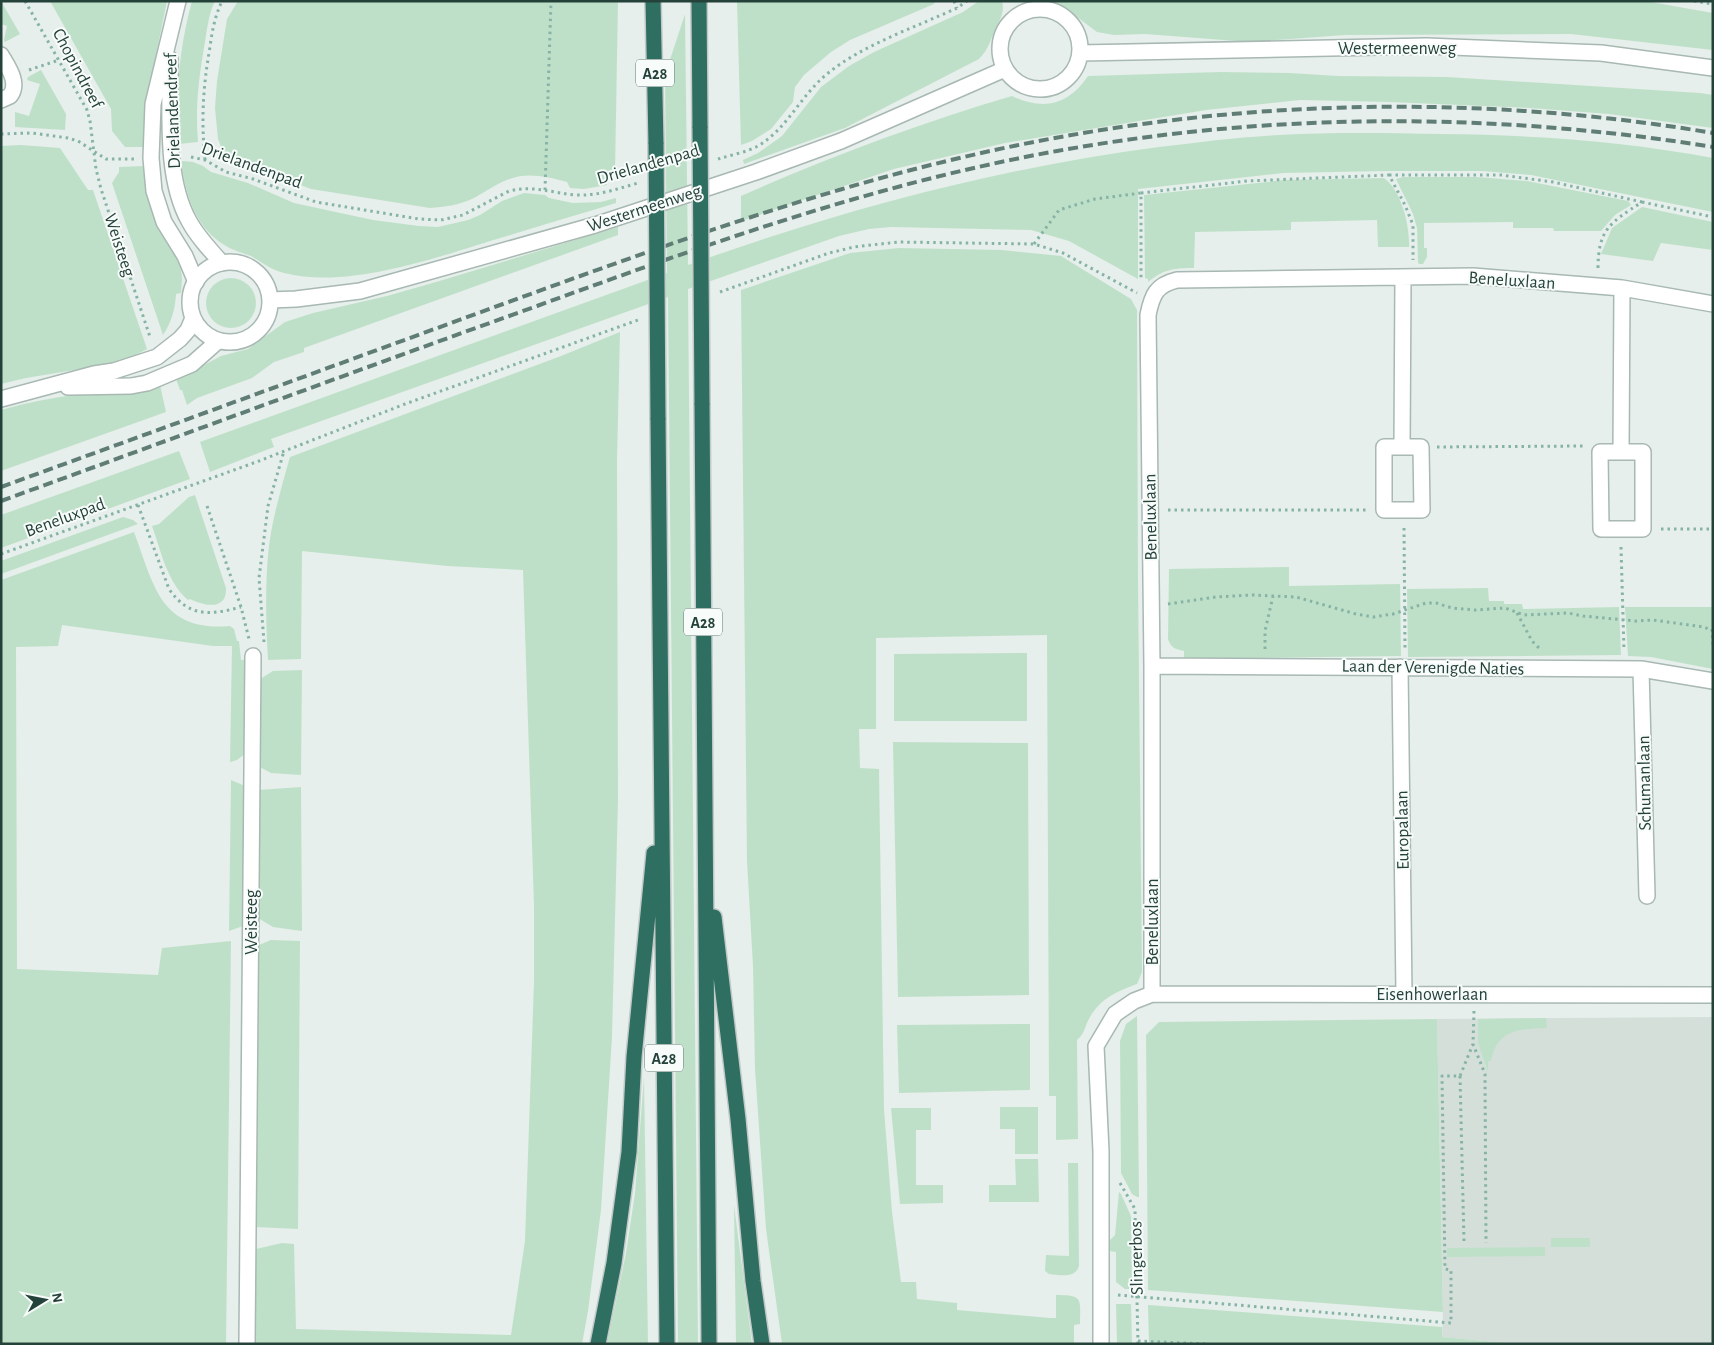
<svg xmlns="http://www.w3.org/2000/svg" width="1714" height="1345" font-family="'Alegreya Sans',sans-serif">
<rect width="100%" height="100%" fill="#e6efeb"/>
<path fill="#d4dfda" d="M 1713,1017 L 1713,1344 L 1517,1344 L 1442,1337 L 1443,1312 L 1437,1019 Z"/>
<path fill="#bfe0c8" d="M 1,1 L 20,34 L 5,42 L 4,40 L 7,26 L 1,24 Z
M 50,1 L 167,1 L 145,108 L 144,147 L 125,147 L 112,131 L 111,109 Z
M 192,1 L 215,1 C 209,13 207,29 205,42 C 199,76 195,107 198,142 L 179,144 C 175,96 179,48 192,1 Z
M 238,1 L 618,1 L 615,172 L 605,175 L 607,185 L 584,189 L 570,188 L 567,182 C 553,178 536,174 521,176 C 502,179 488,191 472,199 C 459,205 444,207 430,208 L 311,189 L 235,160 L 222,149 L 218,139 L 215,108 L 217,81 L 227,19 Z
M 737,1 L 935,1 L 934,4 L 850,40 L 831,52 L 804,75 L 795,87 L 793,102 L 771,129 L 752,141 L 741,145 Z
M 979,1 L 1002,1 C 1005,12 1000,19 996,28 C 990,40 989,49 979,59 L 845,128 L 744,164 L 743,160 L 758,153 L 782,136 L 821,87 L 849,66 L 874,52 L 963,12 Z
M 1050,1 L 1645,1 L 1713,13 L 1713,50 L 1571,34 L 1345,35 L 1250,42 L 1145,34 L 1114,35 L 1097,32 L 1065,8 Z
M 685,14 L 688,265 C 841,210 998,168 1159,147 C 1199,142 1239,137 1279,135 C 1333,132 1387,133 1442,134 C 1532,135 1623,141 1713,158 L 1713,212 L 1531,175 L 1482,171 L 1386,171 L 1283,173 L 1138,189 L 1138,279 L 1069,241 L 1031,230 L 891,227 L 869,229 L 839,236 L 688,289 L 698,1344 L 678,1344 L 668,297 L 271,439 L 274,447 L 210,472 L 200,442 L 667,273 L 665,75 Z
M 41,70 L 66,114 L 65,130 L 15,127 L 15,112 L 29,116 L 40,84 L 27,80 L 28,77 Z
M 1220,72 L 1290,73 L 1338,76 L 1447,77 L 1700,93 L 1713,95 L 1713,128 L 1609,114 L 1530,108 L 1390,102 L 1300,100 L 1206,110 L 1005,143 L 894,169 L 741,221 L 741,196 C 829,157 920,123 1012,96 C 1043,111 1069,105 1088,76 Z
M 21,145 L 60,148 L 88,190 L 93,190 L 147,349 L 128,359 L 116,363 L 26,378 L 1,384 L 1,146 Z
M 183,161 L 193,162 L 203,166 L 211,172 L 248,183 L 294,203 L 373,220 L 419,226 L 438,227 L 468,220 L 480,215 L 502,201 L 524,193 L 545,195 L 549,198 L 573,203 L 601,202 L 616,198 L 616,203 C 580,214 543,225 507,236 C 443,255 351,290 284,273 C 271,270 262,262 251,256 C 243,253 234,251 226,246 C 195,228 186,195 181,162 Z
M 145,166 L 181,267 L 182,280 L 181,293 L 176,294 C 175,310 172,321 163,335 L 112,183 L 119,172 L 119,167 Z
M 1403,177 L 1477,177 L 1527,181 L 1628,201 L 1631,205 L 1615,215 L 1601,231 L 1554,231 L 1553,228 L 1513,228 L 1513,222 L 1424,223 L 1424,248 L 1427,248 L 1427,257 L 1423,264 L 1419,264 L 1418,262 L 1417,228 L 1413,214 L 1396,179 Z
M 1384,178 C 1402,191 1410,227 1409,247 L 1378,247 L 1377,220 L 1291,222 L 1291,230 L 1195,232 L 1194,268 C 1174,268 1164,269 1148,282 L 1148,279 L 1145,278 L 1144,195 L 1285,180 Z
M 1642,207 L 1713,222 L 1713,250 L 1661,243 L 1653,261 L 1601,254 L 1612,228 Z
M 618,227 L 618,235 L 304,348 L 304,352 L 274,362 L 252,378 L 197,398 L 187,405 L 182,390 L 180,390 L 176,379 L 193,371 L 221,356 L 248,349 L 285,322 L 313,313 L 387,296 L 436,282 Z
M 899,248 L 1002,250 L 1061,256 L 1131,299 L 1137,310 L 1138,582 L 1142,972 L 1137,984 C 1118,991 1101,998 1090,1017 C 1084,1027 1086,1032 1077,1040 L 1078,1139 L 1056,1140 L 1056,1096 L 1049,1096 L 1047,635 L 876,638 L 876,729 L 859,729 L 860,768 L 879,769 L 884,1109 L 892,1212 L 901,1282 L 916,1282 L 917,1299 L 957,1303 L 957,1310 L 1050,1318 L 1056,1318 L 1056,1295 C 1084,1295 1080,1299 1080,1324 L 1074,1325 L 1074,1344 L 782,1344 L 766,1229 L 755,1069 L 753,966 L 747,861 L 741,290 L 850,253 Z
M206 303a25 25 0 1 1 50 0a25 25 0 1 1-50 0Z
M 620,332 L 617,460 L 618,800 L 612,1037 L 601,1210 L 588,1311 L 582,1344 L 255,1344 L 256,1249 L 282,1243 L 294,1244 L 296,1329 L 511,1335 L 525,1241 L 534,982 L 534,905 L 523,570 L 447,566 L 302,551 L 301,659 L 268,660 C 266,625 265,590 268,555 C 271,522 281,489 290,457 L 561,356 Z
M 160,385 L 166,412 L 1,471 L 1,410 C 53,395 106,391 160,385 Z
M 179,451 L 190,479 L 1,548 L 1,515 Z
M 195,495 L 226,588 C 227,611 204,606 190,599 L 188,600 C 167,582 161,551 152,526 L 159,524 L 189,497 Z
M 123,517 L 133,520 L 138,524 L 1,574 L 1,561 Z
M 134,532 C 154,585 160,632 230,626 L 234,629 L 237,641 L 239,641 L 241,660 L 247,660 L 246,753 L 237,760 L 230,762 L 232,646 L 213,646 L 62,625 L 58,646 L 16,647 L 17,969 L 158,975 L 162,948 L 231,941 L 226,1344 L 1,1344 L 1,580 Z
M 1289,567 L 1289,586 L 1400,584 L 1401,656 L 1184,659 L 1184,651 C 1175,649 1171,648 1168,639 L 1169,569 Z
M 1488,588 L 1489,601 L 1504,601 L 1504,604 L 1522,604 L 1523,609 L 1619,607 L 1621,655 L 1408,657 L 1407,589 Z
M 1625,607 L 1713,607 L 1713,669 L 1651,657 L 1628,656 Z
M 1027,653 L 1027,721 L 894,721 L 894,654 Z
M 302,670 L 301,775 L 271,773 L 258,766 L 260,679 L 273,671 Z
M 893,742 L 1028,743 L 1029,995 L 898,997 Z
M 231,780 L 245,786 L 243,926 L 229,931 Z
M 301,787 L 302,931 L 273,927 L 258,918 L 258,790 Z
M 271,940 L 300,941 L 298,1229 L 255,1227 L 259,945 Z
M 1137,1016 L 1139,1197 L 1137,1197 L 1132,1194 L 1121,1173 L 1120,1041 L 1126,1024 Z
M 1546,1018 L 1547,1028 C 1520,1029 1497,1029 1491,1061 L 1488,1061 L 1488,1072 L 1478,1043 L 1478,1019 Z
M 1437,1019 L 1443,1312 L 1148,1290 L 1146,1035 L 1159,1022 Z
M 1030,1024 L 1030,1090 L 899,1093 L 897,1025 Z
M 644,1077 L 648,1344 L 607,1344 L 626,1253 L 635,1193 Z
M 1000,1107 L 1038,1107 L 1038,1154 L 1015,1154 L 1015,1129 L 1000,1129 Z
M 891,1108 L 931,1108 L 931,1130 L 916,1130 L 916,1185 L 943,1185 L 943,1203 L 900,1204 Z
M 1015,1159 L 1038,1159 L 1039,1202 L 989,1202 L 989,1185 L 1016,1185 Z
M 1068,1163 L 1078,1163 L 1079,1266 C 1075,1279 1060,1275 1049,1274 L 1045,1271 L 1046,1255 L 1069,1256 Z
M 1119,1192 L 1121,1194 L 1131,1216 L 1132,1289 L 1125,1289 L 1116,1282 L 1116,1252 L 1109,1251 L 1109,1241 L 1115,1235 Z
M 734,1205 L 752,1344 L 736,1344 Z
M 1551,1238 L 1590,1238 L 1590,1247 L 1551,1247 Z
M 1545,1247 L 1545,1256 L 1447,1257 L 1447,1248 Z
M 1116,1304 L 1131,1304 L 1132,1344 L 1117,1344 Z
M 1148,1305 L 1442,1327 L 1442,1337 L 1517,1344 L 1149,1344 Z"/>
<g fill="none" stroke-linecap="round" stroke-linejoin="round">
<defs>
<path id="minor" d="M 178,1 L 153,104 L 151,158 L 154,191 L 164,222 L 185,256 L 196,282
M 1,55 C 8,67 20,83 10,96 L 1,100
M 170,59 C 171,109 164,176 189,221 C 197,236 210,250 222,263
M 1384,447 L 1421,447 L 1422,510 L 1384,510 Z
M 1402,447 L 1403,277
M 1600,452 L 1643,452 L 1643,529 L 1601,529 Z
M 1621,452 L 1622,288
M 1152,666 L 1641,669 L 1713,681
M 1400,667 L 1404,994
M 1641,669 L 1647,896
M 1152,994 L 1152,666 L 1148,315 C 1152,295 1156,285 1177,280 L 1473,276 L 1622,288 L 1713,304
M 247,1344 L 253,656
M 1101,1344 L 1101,1151 L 1096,1046 L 1115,1014 L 1134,1001 L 1152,994 L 1713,995"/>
<path id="tertiary" d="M1000 49a40 40 0 1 1 80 0a40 40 0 1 1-80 0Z
M 1080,53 L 1427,46 L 1601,53 L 1713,68
M190 302a40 40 0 1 1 80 0a40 40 0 1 1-80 0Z
M 270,300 L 296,299 L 360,291 L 595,225 L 756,172 L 841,141 L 1005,69
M 68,387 L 131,386 L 147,383 L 192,364 L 218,341
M 1,399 L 94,374 L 114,371 L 157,357 L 180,339 L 188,330 L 193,318"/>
<path id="motorway" d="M 653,1 L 656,144
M 699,1 L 700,128
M 702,403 L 709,1344
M 658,418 L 667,1344
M 714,917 L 738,1119 L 753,1281 L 762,1344
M 598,1344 L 614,1263 L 629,1152 L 634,1057 L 654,853"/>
</defs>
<use href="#minor" stroke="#a8b8b2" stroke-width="18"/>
<use href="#tertiary" stroke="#a8b8b2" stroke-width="18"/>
<use href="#motorway" stroke="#c2cac8" stroke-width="18"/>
<path stroke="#86b3a5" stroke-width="3" stroke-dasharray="2.5 4" stroke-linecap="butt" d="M 25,1 L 87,110 L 90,121 L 96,169 L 101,189 L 150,337
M 954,1 L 957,8
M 1694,1 L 1713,4
M 29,70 L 59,60
M 1,134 L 32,133 L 68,138 L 78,141 L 106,159 L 134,159
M 191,157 L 205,160 L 226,172 L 253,179 L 316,202 L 419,219 L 441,220 L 463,215 L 509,191 C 534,185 552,193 576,195 C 598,196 617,189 638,183
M 718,159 C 731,155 747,152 758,146 C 787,129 801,95 827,74 C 862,45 916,27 957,8 L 967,1
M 205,160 C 201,119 203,87 210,47 C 212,31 215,16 222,1
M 1389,175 L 1501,175 L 1553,182 L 1642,202 C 1610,223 1598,229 1598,269
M 545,190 L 551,1
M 1141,193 L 1247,181 L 1389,175 L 1405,205 L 1413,225 L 1413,260
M 1642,202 L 1713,217
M 1034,244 L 1059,210 L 1095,199 L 1141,193 L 1141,281
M 720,292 L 829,253 L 854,247 L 898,242 L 1034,244 L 1063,253 L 1137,293
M 1437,447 L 1584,446
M 138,505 L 169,589 C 189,618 211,615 241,607
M 207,506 L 241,607 L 249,639
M 1168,510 L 1367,510
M 1404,528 L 1405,649
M 1661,529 L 1713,529
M 1621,547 L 1624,651
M 1,554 L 259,461 L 405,404 L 638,320
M 1168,604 L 1216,597 L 1252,595 L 1296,597 L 1356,614 L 1373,617 L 1393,614 L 1426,603 L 1436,603 L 1452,608 L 1475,610 L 1505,608 L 1524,615 L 1568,613 L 1583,616 L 1635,621 L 1653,620 L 1704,627 L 1713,631
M 1517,613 L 1532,641 L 1540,649
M 1712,629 L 1713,646
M 264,642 L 259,578 L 268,506 L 284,451
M 1265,649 L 1265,631 L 1273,596
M 1474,1011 L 1473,1044 L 1485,1074 L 1486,1243
M 1460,1076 L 1464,1242
M 1120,1183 L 1135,1209 L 1138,1344
M 1118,1295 L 1451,1323 L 1451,1270 L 1445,1269 L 1442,1076 L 1460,1076 L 1473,1044
M 1138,1341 L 1208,1344"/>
<use href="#minor" stroke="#fff" stroke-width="15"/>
<use href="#tertiary" stroke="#fff" stroke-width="15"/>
<use href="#motorway" stroke="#2f6f62" stroke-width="15"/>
<path stroke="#5f7d75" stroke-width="4" stroke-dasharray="10 5" stroke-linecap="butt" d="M 1,487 C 169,426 336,365 503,304 C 687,237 872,170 1066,136 C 1279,98 1499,97 1713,133
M 1,501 C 180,436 358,370 537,306 C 707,244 878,183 1057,151 C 1274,112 1495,112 1713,147"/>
<defs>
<path id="motorway-bridge" d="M 700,128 L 702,403
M 656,144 L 658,418"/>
</defs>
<use href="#motorway-bridge" stroke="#c2cac8" stroke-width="18" stroke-linecap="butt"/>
<use href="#motorway-bridge" stroke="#2f6f62" stroke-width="15"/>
</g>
<g text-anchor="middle" stroke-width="4" stroke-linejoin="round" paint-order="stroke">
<g fill="#f7fbf9" stroke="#637a73" stroke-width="1">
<rect x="636" y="59.5" width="38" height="27" rx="4"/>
<rect x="684" y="608.5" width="38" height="27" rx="4"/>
<rect x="645" y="1044.5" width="38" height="27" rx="4"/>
</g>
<g font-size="16" font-weight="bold" fill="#24423a">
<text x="655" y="79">A28</text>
<text x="703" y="628">A28</text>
<text x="664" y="1064">A28</text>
</g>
<g font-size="18" fill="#24423a" stroke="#f7fbf9">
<text x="1397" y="54">Westermeenweg</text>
<text transform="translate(78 68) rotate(62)" y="6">Chopindreef</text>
<text transform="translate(172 111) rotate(-92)" y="6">Drielandendreef</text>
<text transform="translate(648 164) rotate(-16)" y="6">Drielandenpad</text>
<text transform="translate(252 165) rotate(20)" y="6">Drielandenpad</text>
<text transform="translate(644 208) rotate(-18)" y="6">Westermeenweg</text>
<text transform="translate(120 245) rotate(72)" y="6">Weisteeg</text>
<text transform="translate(1512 280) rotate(4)" y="6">Beneluxlaan</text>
<text transform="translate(65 517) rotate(-20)" y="6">Beneluxpad</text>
<text transform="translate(1150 517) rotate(-91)" y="6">Beneluxlaan</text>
<text transform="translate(1433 667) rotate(1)" y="6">Laan der Verenigde Naties</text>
<text transform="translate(1644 783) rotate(-91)" y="6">Schumanlaan</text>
<text transform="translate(1402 830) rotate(-91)" y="6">Europalaan</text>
<text transform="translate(251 922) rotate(-90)" y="6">Weisteeg</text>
<text transform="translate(1152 922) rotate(-90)" y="6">Beneluxlaan</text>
<text x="1432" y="1000">Eisenhowerlaan</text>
<text transform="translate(1136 1258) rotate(-91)" y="6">Slingerbos</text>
</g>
</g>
<rect width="1714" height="1345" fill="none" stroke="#24423a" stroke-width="5"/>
<g transform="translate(45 1300) rotate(80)" stroke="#f7fbf9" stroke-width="4" paint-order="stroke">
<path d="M0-4L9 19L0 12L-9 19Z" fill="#24423a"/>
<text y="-8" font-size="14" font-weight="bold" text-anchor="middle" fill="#24423a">N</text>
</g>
</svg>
